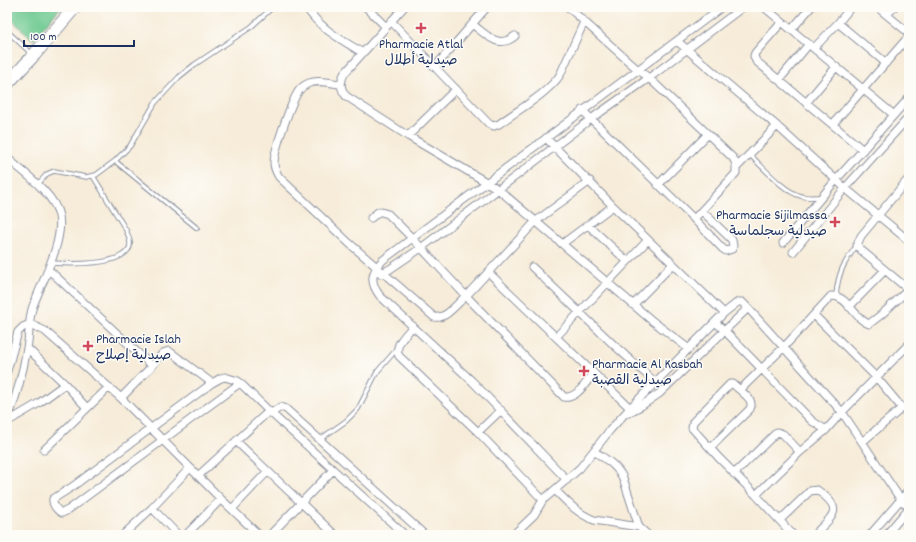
<svg xmlns="http://www.w3.org/2000/svg" width="916" height="542" font-family="Dekko,'Playpen Sans Arabic',sans-serif">
<rect width="100%" height="100%" fill="#fdfcf7"/>
<filter id="ink" filterUnits="userSpaceOnUse"><feTurbulence type="fractalNoise" baseFrequency=".025" numOctaves="2"/><feDisplacementMap in="SourceGraphic" scale="8" xChannelSelector="R" yChannelSelector="G"/><feConvolveMatrix kernelMatrix="1 2 1 2 8 2 1 2 1" color-interpolation-filters="sRGB"/></filter>
<filter id="wash" filterUnits="userSpaceOnUse"><feTurbulence type="fractalNoise" baseFrequency=".012" numOctaves="4" result="noise"/><feDisplacementMap in="SourceGraphic" scale="16" xChannelSelector="R" yChannelSelector="G"/><feGaussianBlur stdDeviation="0.9" result="paint"/><feColorMatrix in="noise" values="0 0 0 0 0 0 0 0 0 0 0 0 0 0 0 0 0 1.4 0 .05"/><feComposite in="paint" operator="in"/></filter>
<g filter="url(#wash)">
<rect width="100%" height="100%" fill="#f7ecd9"/>
<path fill="#70ca92" stroke="#467c78" d="M 7,7 L 61,7 L 33,40 L 7,15 Z"/>
</g>
<g filter="url(#ink)">
<g fill="none" stroke-linecap="round" stroke-linejoin="round">
<defs>
<path id="lane" d="M 7,31 L 33,55
M 749,154 C 762,166 784,192 801,196 C 807,198 814,197 820,197
M 115,161 L 197,228
M 38,184 L 47,174 L 54,171 L 86,177 L 96,175 L 115,161 L 130,146 L 155,103 L 179,77 L 194,65 L 251,27 L 273,7
M 50,263 C 68,264 117,266 128,250 C 133,245 128,235 126,230 L 93,176
M 836,296 C 838,272 844,263 857,245
M 319,440 L 346,421 L 358,409 L 377,372 L 396,350"/>
<path id="street" d="M 306,7 C 320,29 342,40 363,53
M 366,7 L 386,27
M 404,7 L 344,74 C 340,83 340,88 346,96 L 408,136 L 498,189 L 650,319 L 689,349
M 568,7 L 637,69 L 649,78 L 733,158 L 736,164 L 736,173 L 694,219 L 582,110
M 764,7 L 894,115
M 877,7 L 909,33
M 887,15 L 894,7
M 391,21 L 489,124 L 494,126 L 499,124 C 518,110 547,94 560,75 L 584,22
M 782,22 L 755,53 L 754,56 L 756,61 L 863,150
M 838,23 L 886,63
M 472,24 C 486,34 498,50 515,36
M 792,29 L 811,7
M 677,41 L 777,126 L 845,188 L 909,241
M 814,48 L 838,23 L 851,7
M 435,67 L 487,7
M 779,80 L 809,44
M 340,84 C 330,83 317,79 307,84 C 303,86 300,89 298,92 C 291,103 274,150 274,163 C 274,168 276,172 279,177 L 349,243 L 434,317 C 446,320 457,303 466,296 L 564,397 C 577,399 586,382 594,373
M 806,103 L 836,67
M 833,124 L 909,36
M 408,136 L 456,89
M 546,138 L 613,206 L 724,313 L 738,302 L 742,302 L 748,308 L 842,412 L 901,500 L 909,507
M 7,158 C 23,172 55,194 59,216 C 64,241 42,282 33,306 C 28,319 30,334 27,348 C 23,372 16,398 7,421
M 737,167 L 777,126
M 909,178 L 861,236 L 857,245 L 861,250 L 909,290
M 658,185 L 707,135
M 371,218 L 378,212 L 381,212 L 388,214 L 413,239 L 466,296 L 536,221 L 590,181
M 694,219 L 723,249 L 726,251 L 732,249 L 733,246 L 732,240 L 702,211
M 588,225 L 627,261
M 783,243 L 836,180 L 909,98
M 562,244 L 613,206
M 793,252 L 845,188 L 909,117
M 532,267 L 615,346 L 656,383
M 48,269 L 152,366 L 121,398
M 488,272 L 630,408
M 380,274 L 390,269 L 421,248 L 591,119 L 649,78 L 743,7
M 633,305 L 673,264
M 849,307 L 885,270
M 814,315 L 877,378 L 902,408 L 909,410
M 715,322 L 725,331 L 812,421 L 826,430
M 413,326 C 407,334 393,345 399,356 L 478,432 L 543,500 L 534,515 L 513,535
M 556,337 L 648,240
M 152,366 L 163,353 L 169,351 L 212,383
M 7,371 L 18,332 L 23,327 L 30,324 L 45,331 L 121,398 L 221,499 L 259,535
M 240,383 L 68,510 L 62,513 C 57,511 52,504 53,499 L 72,487 L 212,383 L 221,378 L 225,377 L 238,381 L 271,413 L 405,535
M 65,384 L 87,408
M 271,413 L 281,407 L 286,409 L 425,535
M 628,413 L 641,406 L 660,393 L 748,308
M 7,422 L 39,403 L 65,384 L 27,348
M 478,432 L 501,410
M 236,441 L 335,535
M 862,442 L 902,408
M 710,448 L 750,409 C 754,400 746,396 740,390
M 44,450 L 109,387
M 594,451 C 605,459 617,465 623,478 L 639,527 L 648,535
M 734,474 L 777,432 L 783,434 L 800,452
M 198,476 L 269,411
M 567,480 L 472,381 L 380,296 C 370,283 370,273 383,260 L 722,7
M 555,490 C 567,502 578,514 594,520 L 639,527
M 756,495 L 800,452 L 826,430 L 842,412 L 909,344
M 543,500 L 580,468 L 610,430 L 630,408 L 724,313
M 232,509 L 268,471
M 780,520 L 807,494 L 810,491 L 817,490 C 846,510 832,516 814,535
M 123,535 L 152,508
M 178,535 L 152,508 L 190,468
M 186,535 L 221,499
M 270,535 L 333,470
M 793,535 L 756,495 L 719,458 L 692,428 L 693,422 L 730,384 L 733,384 L 740,390 L 784,347 L 831,296 C 848,295 854,319 869,324 L 882,314 L 908,290
M 870,535 L 909,490
M 886,535 L 909,508"/>
<path id="primary" d="M 7,84 L 34,55 L 75,7"/>
</defs>
<use href="#lane" stroke="#898e9c" stroke-width="5.5"/>
<use href="#street" stroke="#898e9c" stroke-width="9"/>
<use href="#primary" stroke="#898e9c" stroke-width="14"/>
<use href="#lane" stroke="#fff" stroke-width="3.5"/>
<use href="#street" stroke="#fff" stroke-width="7"/>
<use href="#primary" stroke="#fff" stroke-width="12"/>
</g>
</g>
<g fill="#d1495b" stroke="#fdfcf7" stroke-width="1.5">
<path d="M419 22h4v4h4v4h-4v4h-4v-4h-4v-4h4z"/>
<path d="M833 216h4v4h4v4h-4v4h-4v-4h-4v-4h4z"/>
<path d="M86 340h4v4h4v4h-4v4h-4v-4h-4v-4h4z"/>
<path d="M582 365h4v4h4v4h-4v4h-4v-4h-4v-4h4z"/>
</g>
<g text-anchor="middle" stroke-width="3" stroke-linejoin="round" paint-order="stroke">
<g font-size="14" fill="#1b2f5e" stroke="#fdfcf7" text-anchor="start">
<text x="421" y="48" text-anchor="middle">Pharmacie Atlal<tspan x="421" dy="16">صيدلية أطلال</tspan></text>
<text x="827" y="219" text-anchor="end">Pharmacie Sijilmassa<tspan x="827" dy="16">صيدلية سجلماسة</tspan></text>
<text x="96" y="343">Pharmacie Islah<tspan x="96" dy="16">صيدلية إصلاح</tspan></text>
<text x="592" y="368">Pharmacie Al Kasbah<tspan x="592" dy="16">صيدلية القصبة</tspan></text>
</g>
</g>
<rect width="916" height="542" fill="none" stroke="#fdfcf7" stroke-width="24"/>
<path d="M24 40v6h110v-6" fill="none" stroke="#1b2f5e" stroke-width="2"/>
<text x="30" y="40" font-size="12" fill="#1b2f5e" stroke="#fdfcf7" stroke-width="3" paint-order="stroke">100 m</text>
</svg>
